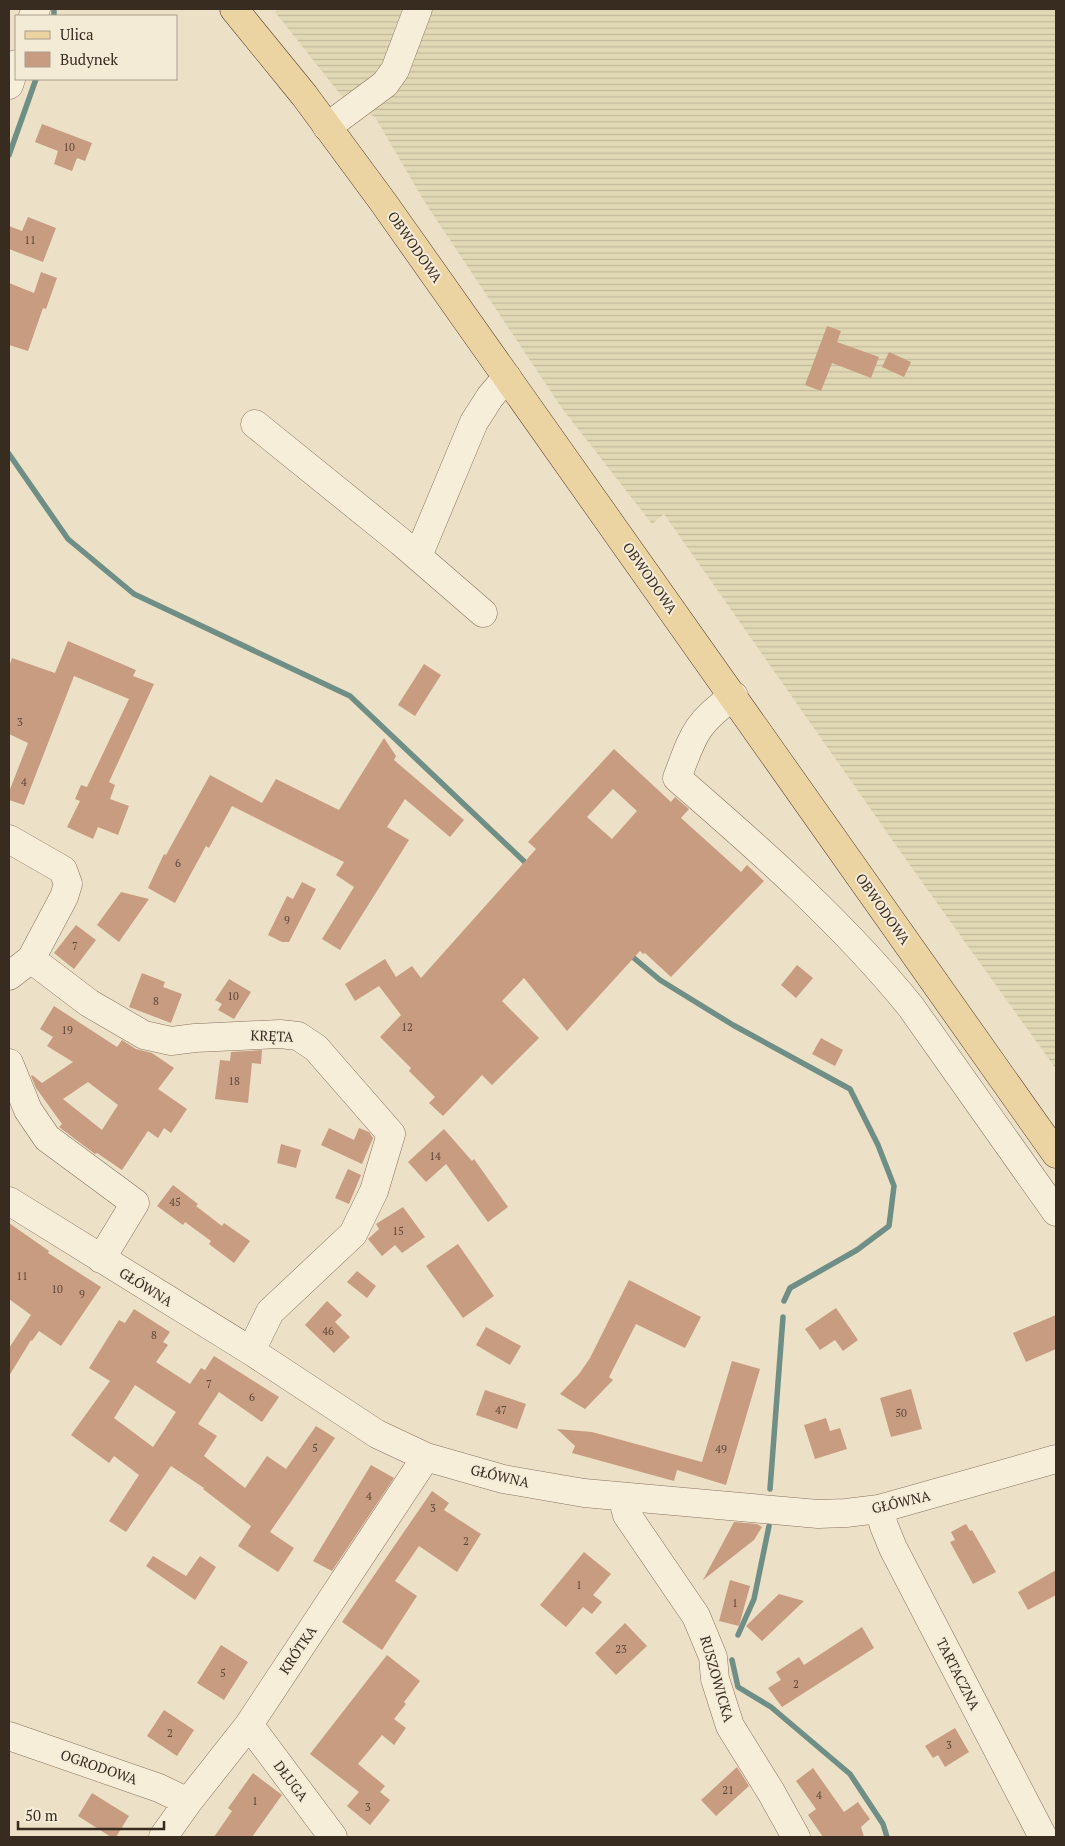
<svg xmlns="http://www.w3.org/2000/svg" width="1065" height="1846" font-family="'PT Serif',serif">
<defs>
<pattern id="farmland-rules" width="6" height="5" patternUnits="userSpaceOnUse" patternTransform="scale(1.25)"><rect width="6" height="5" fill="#e1d9b5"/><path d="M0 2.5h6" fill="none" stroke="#c2ba9b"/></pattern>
</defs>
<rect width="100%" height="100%" fill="#ece0c7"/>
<path fill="url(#farmland-rules)" d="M 278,9 L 1056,9 L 1056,1069 L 907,861 L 664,514 L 652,524 L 561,407 L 424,201 L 375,117 L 356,106 L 340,94 L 275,12 Z"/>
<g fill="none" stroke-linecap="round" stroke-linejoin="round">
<path stroke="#6f8e86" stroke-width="5.5" d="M 54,9 L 54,16
M 9,155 L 36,79
M 9,454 L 68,539 L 134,594 L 350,696 L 529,866
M 628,953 L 660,980 L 733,1025 L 850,1089 L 878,1145 L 894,1186 L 889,1226 L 857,1250 L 790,1288 L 784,1301
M 770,1489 L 783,1317
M 738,1635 L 754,1599 L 769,1526
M 732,1660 L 738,1687 L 771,1707 L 850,1774 L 883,1824 L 887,1837"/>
</g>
<path fill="#c89c80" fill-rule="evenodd" d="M 42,124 L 92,143 L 85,161 L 77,158 L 72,171 L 54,164 L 58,151 L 35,142 Z
M 28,217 L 56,228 L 43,262 L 9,249 L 9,226 L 22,231 Z
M 41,272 L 57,278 L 46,309 L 43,308 L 28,351 L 9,345 L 9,283 L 34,293 Z
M 827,326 L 841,331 L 837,342 L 879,357 L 871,378 L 832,363 L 821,391 L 805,385 Z
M 889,352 L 911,362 L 904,377 L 882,367 Z
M 68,641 L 136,670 L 133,676 L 154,684 L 109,782 L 115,785 L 110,799 L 129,806 L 118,835 L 98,827 L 93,839 L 67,827 L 80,801 L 75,799 L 81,785 L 87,787 L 129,699 L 74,676 L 24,805 L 9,800 L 9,792 L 28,743 L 9,734 L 9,667 L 12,658 L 55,673 Z
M 424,664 L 441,675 L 415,716 L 398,705 Z
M 384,738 L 396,756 L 394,760 L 464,820 L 450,837 L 405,799 L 387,827 L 409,840 L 340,950 L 322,939 L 354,887 L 336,875 L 344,862 L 232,806 L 209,848 L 206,846 L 175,903 L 148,888 L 164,854 L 166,855 L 210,775 L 262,803 L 276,779 L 339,810 Z
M 614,749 L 671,802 L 675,797 L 689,809 L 681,818 L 741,872 L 747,865 L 764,881 L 671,977 L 645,953 L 643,954 L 640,951 L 567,1031 L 524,978 L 502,1001 L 539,1038 L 492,1085 L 482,1075 L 443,1116 L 429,1103 L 435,1097 L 409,1071 L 411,1068 L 380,1037 L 401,1015 L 379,986 L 355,1001 L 345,984 L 385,959 L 396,977 L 412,966 L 421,978 L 536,849 L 528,842 ZM 613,789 L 637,811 L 612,839 L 587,817 Z
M 302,882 L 316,889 L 289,942 L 282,942 L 268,935 L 287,896 L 293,899 Z
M 121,892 L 149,899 L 119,942 L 97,925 Z
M 76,925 L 96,940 L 74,969 L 54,953 Z
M 797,965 L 813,978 L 796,998 L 781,985 Z
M 142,973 L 165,982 L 163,987 L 182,994 L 171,1023 L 129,1007 Z
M 229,979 L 251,992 L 234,1019 L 218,1010 L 222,1004 L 215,1000 Z
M 54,1006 L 117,1047 L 122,1040 L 136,1049 L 152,1053 L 174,1068 L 158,1089 L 187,1109 L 171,1133 L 164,1128 L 158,1138 L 148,1131 L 122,1170 L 97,1153 L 95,1154 L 59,1127 L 62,1124 L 36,1088 L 31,1076 L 32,1075 L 42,1083 L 73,1062 L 47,1046 L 53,1037 L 40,1029 ZM 88,1082 L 118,1105 L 102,1130 L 63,1099 Z
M 821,1038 L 843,1050 L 835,1066 L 812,1054 Z
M 262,1050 L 261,1064 L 252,1063 L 248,1103 L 215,1099 L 220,1060 L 230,1061 L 231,1052 Z
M 329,1128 L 354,1140 L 359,1128 L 369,1132 L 373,1138 L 362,1164 L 321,1145 Z
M 444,1129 L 472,1161 L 474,1159 L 508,1207 L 488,1222 L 446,1164 L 426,1182 L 408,1162 Z
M 281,1144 L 301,1150 L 296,1168 L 277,1163 Z
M 348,1169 L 361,1175 L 349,1204 L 335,1198 Z
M 173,1185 L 198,1204 L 196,1206 L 222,1226 L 224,1223 L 250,1241 L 234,1263 L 209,1244 L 211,1241 L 185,1222 L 183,1225 L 157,1206 Z
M 403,1207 L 425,1237 L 402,1253 L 395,1245 L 382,1256 L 368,1239 L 379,1229 L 376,1224 Z
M 9,1223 L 49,1251 L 48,1253 L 101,1287 L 61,1346 L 39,1331 L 32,1341 L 31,1340 L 9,1376 L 9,1348 L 31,1315 L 9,1299 Z
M 458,1244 L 494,1296 L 463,1318 L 426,1266 Z
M 357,1271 L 376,1286 L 367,1298 L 347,1282 Z
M 629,1280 L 701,1317 L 685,1348 L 636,1324 L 609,1377 L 613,1380 L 585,1409 L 560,1394 L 579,1374 L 590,1358 Z
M 327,1301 L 342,1315 L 335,1322 L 350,1337 L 334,1353 L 305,1325 Z
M 836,1308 L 858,1340 L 843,1351 L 835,1340 L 820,1350 L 805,1329 Z
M 134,1309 L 170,1332 L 163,1342 L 168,1345 L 156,1362 L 190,1384 L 201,1368 L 205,1370 L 214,1356 L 279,1397 L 262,1422 L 219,1392 L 198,1424 L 217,1436 L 204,1456 L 245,1488 L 267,1456 L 286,1469 L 316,1426 L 335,1438 L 270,1532 L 294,1548 L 278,1572 L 238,1546 L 251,1526 L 203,1489 L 204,1488 L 171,1466 L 126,1532 L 109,1521 L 139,1475 L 114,1456 L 109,1463 L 71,1435 L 110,1381 L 89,1368 L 119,1320 L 125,1323 ZM 135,1385 L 176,1412 L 153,1447 L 114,1418 Z
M 1056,1315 L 1056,1349 L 1026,1362 L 1013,1333 Z
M 486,1327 L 521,1346 L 510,1365 L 476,1345 Z
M 732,1361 L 760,1369 L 726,1485 L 677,1470 L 674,1481 L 572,1453 L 575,1446 L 557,1429 L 592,1432 L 702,1462 Z
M 911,1389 L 922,1429 L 891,1437 L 880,1398 Z
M 485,1390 L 526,1404 L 517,1429 L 476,1415 Z
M 826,1418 L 830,1431 L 840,1428 L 847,1449 L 815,1459 L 804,1425 Z
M 371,1465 L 394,1478 L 332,1571 L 313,1561 Z
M 432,1491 L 449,1503 L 444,1510 L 481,1534 L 457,1572 L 419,1546 L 395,1581 L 417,1596 L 382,1650 L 342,1622 Z
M 734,1522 L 757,1524 L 762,1527 L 754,1540 L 703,1580 Z
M 966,1524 L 970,1531 L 972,1530 L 996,1572 L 973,1584 L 950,1542 L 955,1540 L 951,1532 Z
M 584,1552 L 611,1574 L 593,1595 L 602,1602 L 592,1614 L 583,1607 L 566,1627 L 540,1605 Z
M 153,1556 L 186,1576 L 200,1556 L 216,1567 L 195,1600 L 146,1566 Z
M 1056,1570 L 1056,1595 L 1028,1610 L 1018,1592 Z
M 730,1580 L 750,1586 L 739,1626 L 719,1621 Z
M 779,1594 L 804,1601 L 762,1641 L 746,1626 Z
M 625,1623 L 647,1646 L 616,1675 L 595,1653 Z
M 862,1627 L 874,1648 L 782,1707 L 768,1688 L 781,1680 L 776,1672 L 799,1657 L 804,1665 Z
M 221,1645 L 248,1662 L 224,1700 L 197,1683 Z
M 387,1655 L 420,1681 L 404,1702 L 406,1704 L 394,1719 L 406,1728 L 394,1745 L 382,1735 L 358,1764 L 385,1786 L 380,1792 L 390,1800 L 370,1825 L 347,1806 L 359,1792 L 310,1754 Z
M 164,1710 L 194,1730 L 177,1756 L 147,1736 Z
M 955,1728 L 969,1752 L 945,1767 L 938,1755 L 933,1758 L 925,1746 Z
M 737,1767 L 749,1786 L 716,1816 L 701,1800 Z
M 813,1768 L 844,1812 L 858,1802 L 862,1808 L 870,1819 L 861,1827 L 864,1837 L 823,1837 L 808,1815 L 816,1809 L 796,1781 Z
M 253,1773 L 282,1795 L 252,1837 L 214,1837 L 232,1811 L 228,1808 Z
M 92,1793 L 129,1816 L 116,1837 L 111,1837 L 78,1816 Z"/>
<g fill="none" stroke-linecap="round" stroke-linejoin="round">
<defs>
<path id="minor" d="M 33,16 L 36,9
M 9,85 L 16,64
M 327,127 L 385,84 L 395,70 L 418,9
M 255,424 L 401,542 L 483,613
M 418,556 L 474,422 L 490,397 L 507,377
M 734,696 C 695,723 693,736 677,778 C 759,849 843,923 911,1007 L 1056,1212
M 9,839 L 63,870 L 68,884 L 64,897 L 31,959 L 9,976
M 31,959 L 89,1003 L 144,1035 L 171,1041 L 195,1038 L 280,1034 L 298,1036 L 316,1048 L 391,1134 L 374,1191 L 353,1234 L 270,1312 L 251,1351
M 9,1063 L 28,1110 L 47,1138 L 135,1203 L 101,1259
M 9,1201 L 251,1351 L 377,1434 L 426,1457 L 503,1479 L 584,1493 L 818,1514 L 846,1513 L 879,1509 L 1056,1459
M 622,1497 L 627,1515 L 696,1616 L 713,1657 L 715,1679 L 730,1726 L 771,1792 L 796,1837
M 879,1509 L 884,1526 L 893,1548 L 1043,1837
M 248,1726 L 256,1734 L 333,1837
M 9,1736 L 159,1788 L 188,1802
M 163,1837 L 188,1802 L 248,1726 L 426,1457"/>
<path id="major" d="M 234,9 L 304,95 L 383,202 L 1056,1154"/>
</defs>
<use href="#minor" stroke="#87725e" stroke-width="29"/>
<use href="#major" stroke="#554131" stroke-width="29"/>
<use href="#minor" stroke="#f7eeda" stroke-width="28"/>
<use href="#major" stroke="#ecd3a2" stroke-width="28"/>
</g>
<g text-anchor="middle" stroke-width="4" stroke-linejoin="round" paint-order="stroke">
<g font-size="11" fill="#5c4738">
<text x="69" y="151">10</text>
<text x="30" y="244">11</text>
<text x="20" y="726">3</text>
<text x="24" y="786">4</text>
<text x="178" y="867">6</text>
<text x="287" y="924">9</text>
<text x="75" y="950">7</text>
<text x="233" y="1000">10</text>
<text x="156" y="1005">8</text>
<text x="407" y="1031">12</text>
<text x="67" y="1034">19</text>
<text x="234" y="1085">18</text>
<text x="435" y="1160">14</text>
<text x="175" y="1206">45</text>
<text x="398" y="1235">15</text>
<text x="22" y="1280">11</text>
<text x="57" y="1293">10</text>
<text x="82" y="1298">9</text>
<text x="328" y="1335">46</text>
<text x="154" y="1339">8</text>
<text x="209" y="1388">7</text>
<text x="252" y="1401">6</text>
<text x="501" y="1414">47</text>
<text x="901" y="1417">50</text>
<text x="315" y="1452">5</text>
<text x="721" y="1453">49</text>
<text x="369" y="1500">4</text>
<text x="433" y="1512">3</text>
<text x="466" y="1545">2</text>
<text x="579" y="1589">1</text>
<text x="735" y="1607">1</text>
<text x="621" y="1653">23</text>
<text x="223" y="1677">5</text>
<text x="796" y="1688">2</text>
<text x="170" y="1737">2</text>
<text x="949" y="1749">3</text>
<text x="728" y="1794">21</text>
<text x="819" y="1799">4</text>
<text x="255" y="1805">1</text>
<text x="368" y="1811">3</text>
</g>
<g font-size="14" fill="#382b20" stroke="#f4ebd7">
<text transform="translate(415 247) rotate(55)" y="5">OBWODOWA</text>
<text transform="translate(650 578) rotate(55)" y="5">OBWODOWA</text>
<text transform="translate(883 909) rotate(55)" y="5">OBWODOWA</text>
<text transform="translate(272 1036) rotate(2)" y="5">KRĘTA</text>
<text transform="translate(146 1287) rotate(32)" y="5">GŁÓWNA</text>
<text transform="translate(500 1476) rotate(13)" y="5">GŁÓWNA</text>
<text transform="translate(901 1502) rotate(-13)" y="5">GŁÓWNA</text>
<text transform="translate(298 1650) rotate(-56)" y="5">KRÓTKA</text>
<text transform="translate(958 1674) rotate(63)" y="5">TARTACZNA</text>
<text transform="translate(717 1679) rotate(74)" y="5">RUSZOWICKA</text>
<text transform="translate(99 1767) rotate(19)" y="5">OGRODOWA</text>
<text transform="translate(291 1781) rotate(53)" y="5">DŁUGA</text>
</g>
</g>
<rect width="1065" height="1846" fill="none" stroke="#382b20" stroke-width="20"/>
<rect x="15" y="15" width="162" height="65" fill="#f4ebd7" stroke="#a99e8e"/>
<rect x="25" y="31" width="25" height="8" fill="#ecd3a2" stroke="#a99e8e"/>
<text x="60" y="40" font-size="15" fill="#382b20">Ulica</text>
<rect x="25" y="52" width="25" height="15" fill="#c89c80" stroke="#a99e8e"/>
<text x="60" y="65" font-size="15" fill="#382b20">Budynek</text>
<path d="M18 1821v8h146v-8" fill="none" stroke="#382b20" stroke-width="2.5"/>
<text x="25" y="1821" font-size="15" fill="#382b20" stroke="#f4ebd7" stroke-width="4" paint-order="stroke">50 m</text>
</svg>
